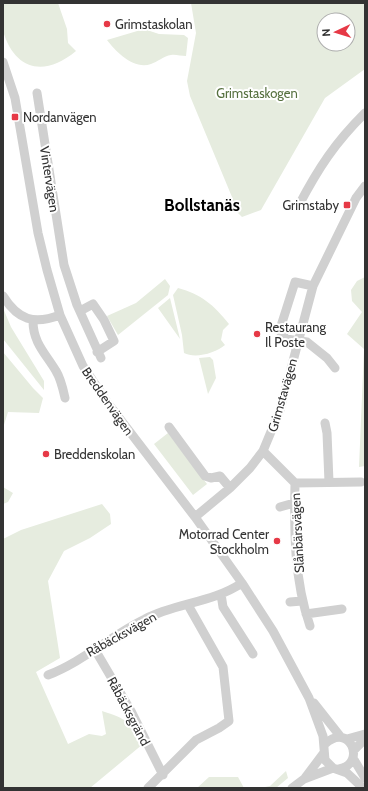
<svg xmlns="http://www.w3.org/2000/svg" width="368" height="791" font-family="Cabin,sans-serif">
<rect width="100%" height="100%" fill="#fff"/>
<path fill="#e6ecdf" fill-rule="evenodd" d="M 3,3 L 58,3 L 67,29 L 68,43 L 76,51 C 45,77 15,71 3,31 C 1,23 3,11 3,3 Z
M 191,3 L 365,3 L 365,69 L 325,98 L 261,210 L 242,217 L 234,209 L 232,197 L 190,96 L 187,81 L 196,33 ZM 324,20 L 348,20 L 348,44 L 324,44 Z
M 144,29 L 159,34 L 184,35 L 188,38 L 186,56 C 181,56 175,54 171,55 C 164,56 157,62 151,64 C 134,70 116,52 107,40 Z
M 365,277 L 365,466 L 359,467 L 364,349 L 347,334 L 362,312 L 352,301 L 351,290 L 357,281 Z
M 165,279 L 170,286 L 168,295 L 118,335 L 107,316 L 136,303 Z
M 178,288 C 201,294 214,305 229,324 L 223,330 L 221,340 L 225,345 C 216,353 195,359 184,353 L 182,335 L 173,295 Z
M 170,298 L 180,339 L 158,308 Z
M 3,308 L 11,327 L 44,381 L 44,390 L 3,339 Z
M 3,352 L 33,388 L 43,398 L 39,413 L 8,412 L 3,428 Z
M 210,357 L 213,360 L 216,378 L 208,394 L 199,358 Z
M 168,433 L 207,484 L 193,495 L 154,444 Z
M 3,487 L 13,493 L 8,502 L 3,504 Z
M 102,504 L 110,514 L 111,524 L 90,538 L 64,551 L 48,581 L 60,658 L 36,672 L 68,744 L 89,734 L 102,736 L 106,734 L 102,711 C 127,719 129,721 143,744 L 90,788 L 3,788 L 3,539 L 21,530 Z
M 286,771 L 288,778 L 276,788 L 260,788 L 270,786 Z
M 209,777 L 238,777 L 244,788 L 197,788 Z"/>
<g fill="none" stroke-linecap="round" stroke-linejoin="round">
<path stroke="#d0d0d0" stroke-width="9" d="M 3,62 L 15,98 L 38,233 L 47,270 L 60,315 L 83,366 L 107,402 L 195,517 L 242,583 L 273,631 L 309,698 L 323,736 L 325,760 L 333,768 L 347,773 L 363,788
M 37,93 L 64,265 L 77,305 L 101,358
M 299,205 C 319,167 335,143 365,113
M 313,286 L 295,282 L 280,329 L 281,333 L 286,339 L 307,342 L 327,358 L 335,368
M 3,296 C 18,320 34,325 60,315
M 80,311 L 93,304 L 104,320 L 114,341 L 97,352
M 33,321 C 33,343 46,354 56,371 C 61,379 63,389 65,398
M 325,423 L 327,433 L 329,482
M 169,427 L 205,476 L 211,478 L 220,476 L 230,488
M 263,451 L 295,483 C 294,531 294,580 310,626
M 295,483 L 361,482
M 280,507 L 294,503
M 195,517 L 230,488 L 250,468 L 263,451 L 280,410 L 313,286 L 356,198 L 365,186
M 221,594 L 223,607 L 253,654
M 290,602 L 302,601
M 306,614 L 342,609
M 94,648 L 131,711 L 163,775
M 48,675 C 82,662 112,635 145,619 C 176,603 212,603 242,583
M 314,703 L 340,736
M 347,739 L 365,734
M 325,744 C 350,721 367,764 339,769
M 354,750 L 365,739
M 353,758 L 365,778
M 305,778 L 323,754
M 148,788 L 196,740 L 219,728 L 229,721 L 223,667 L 188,605
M 292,788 L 304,779 L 333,768"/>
</g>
<g fill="#e63946" stroke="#fff" stroke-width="1.5">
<circle cx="107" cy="24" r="4"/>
<rect x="11" y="113" width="8" height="8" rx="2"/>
<rect x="343" y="201" width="8" height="8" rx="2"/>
<circle cx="257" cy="334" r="4"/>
<circle cx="46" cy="454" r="4"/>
<circle cx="277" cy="541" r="4"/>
</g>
<g text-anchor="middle" stroke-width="4" stroke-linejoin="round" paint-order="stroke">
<g font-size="13" fill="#333" stroke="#fff" text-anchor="start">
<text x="115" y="29">Grimstaskolan</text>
<text x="23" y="122">Nordanvägen</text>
<text x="339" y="210" text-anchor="end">Grimstaby</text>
<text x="265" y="332">Restaurang<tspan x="265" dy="15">Il Poste</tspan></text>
<text x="54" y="459">Breddenskolan</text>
<text x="269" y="539" text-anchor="end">Motorrad Center<tspan x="269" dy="15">Stockholm</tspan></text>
</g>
<g font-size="13" fill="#56703f" stroke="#fff">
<text x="257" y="98">Grimstaskogen</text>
</g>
<g font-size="13" fill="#333" stroke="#fff">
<text transform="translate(50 179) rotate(81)" y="5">Vintervägen</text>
<text transform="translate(282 395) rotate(-74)" y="5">Grimstavägen</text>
<text transform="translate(108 401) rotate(55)" y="5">Breddenvägen</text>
<text transform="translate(297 533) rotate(-93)" y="5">Slånbärsvägen</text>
<text transform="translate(121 634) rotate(-29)" y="5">Råbäcksvägen</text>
<text transform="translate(129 711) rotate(62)" y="5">Råbäcksgränd</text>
</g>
<g font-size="17" font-weight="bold" fill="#000" stroke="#fff">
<text x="202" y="211">Bollstanäs</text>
</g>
</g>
<rect width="368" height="791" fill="none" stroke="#333333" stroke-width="8"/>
<g transform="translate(336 32) rotate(266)"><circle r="19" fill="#ffffff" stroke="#adadad"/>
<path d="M0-3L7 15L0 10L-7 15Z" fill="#e63946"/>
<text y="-6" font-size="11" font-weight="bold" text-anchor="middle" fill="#333333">N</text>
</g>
</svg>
